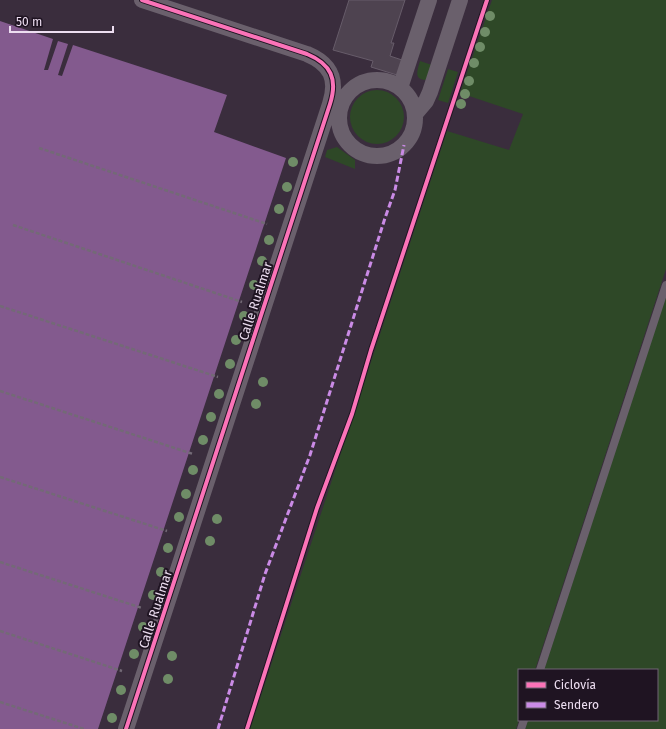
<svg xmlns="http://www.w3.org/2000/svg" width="666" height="729" font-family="'Fira Sans',sans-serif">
<rect width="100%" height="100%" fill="#3a2d3d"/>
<path fill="#2e4827" d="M 492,0 L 666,0 L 666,269 L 535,670 L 519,670 L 519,720 L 516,729 L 250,729 L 447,131 L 509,150 L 523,114 L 460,93 Z
M 420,61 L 432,65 L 428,77 L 425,80 C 413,79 418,69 420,61 Z
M 448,69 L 458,72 L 448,103 L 438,100 Z
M350 117a27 27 0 1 1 54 0a27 27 0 1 1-54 0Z
M 337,147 L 355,160 L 355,169 L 325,157 L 327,150 Z
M 666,296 L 666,729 L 525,729 L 528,720 L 657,720 L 657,670 L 544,670 Z"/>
<path fill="#835a8e" d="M 0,21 L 53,39 L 44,70 L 48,70 L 58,41 L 68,44 L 58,75 L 62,76 L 73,45 L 227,95 L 214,132 L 286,158 L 98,729 L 0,729 Z"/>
<path fill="#4e4350" stroke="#675c6a" d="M 349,0 L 405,0 L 391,43 L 394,43 L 390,56 L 402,60 L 397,75 L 371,67 L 373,61 L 333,50 Z"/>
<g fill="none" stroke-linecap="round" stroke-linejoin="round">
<path stroke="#736a76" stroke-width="2.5" stroke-dasharray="4 2" stroke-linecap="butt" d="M 39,148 L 267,224
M 13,225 L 242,302
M 0,306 L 218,377
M 0,391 L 193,454
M 0,477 L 167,531
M 0,562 L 142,608
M 0,631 L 122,671
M 0,702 L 84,729"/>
<path stroke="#6a606c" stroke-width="8" d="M 540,670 L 666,285
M 521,729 L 524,720"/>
<path stroke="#6a606c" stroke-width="16" d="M339 118a38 38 0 1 1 76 0a38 38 0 1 1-76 0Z
M 400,88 L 429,0
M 415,114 L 426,101 L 430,92 L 460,0
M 126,729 L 330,104 C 338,79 331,64 307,54 L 142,0"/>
<path stroke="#ca8be6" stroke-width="3" stroke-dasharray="6 3" stroke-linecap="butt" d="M 218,729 L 265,574 L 310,455 L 385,218 L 395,190 L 404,145"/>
<defs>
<path id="cycleway" d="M 126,729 L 330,104 C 338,79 331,64 307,54 L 142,0
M 247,729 L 317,508 L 352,414 L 371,350 L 487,0"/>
</defs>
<use href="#cycleway" stroke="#1f1422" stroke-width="6"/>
<use href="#cycleway" stroke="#fb73b8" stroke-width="4"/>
</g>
<g fill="#6f8c67">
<circle cx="490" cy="16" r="5"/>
<circle cx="485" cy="32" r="5"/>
<circle cx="480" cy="47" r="5"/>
<circle cx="474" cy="63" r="5"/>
<circle cx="469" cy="81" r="5"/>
<circle cx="465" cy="94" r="5"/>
<circle cx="461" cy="104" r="5"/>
<circle cx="293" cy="162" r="5"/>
<circle cx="287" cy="187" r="5"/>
<circle cx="279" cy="209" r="5"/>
<circle cx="269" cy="240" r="5"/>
<circle cx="262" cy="261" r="5"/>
<circle cx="254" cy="285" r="5"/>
<circle cx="244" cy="316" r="5"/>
<circle cx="236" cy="340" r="5"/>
<circle cx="230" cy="364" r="5"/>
<circle cx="263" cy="382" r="5"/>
<circle cx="219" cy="394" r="5"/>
<circle cx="256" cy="404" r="5"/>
<circle cx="211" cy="417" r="5"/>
<circle cx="203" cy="440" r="5"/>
<circle cx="193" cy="470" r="5"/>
<circle cx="186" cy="494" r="5"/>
<circle cx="179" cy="517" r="5"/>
<circle cx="217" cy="519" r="5"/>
<circle cx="210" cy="541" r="5"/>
<circle cx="168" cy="548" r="5"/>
<circle cx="161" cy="572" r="5"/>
<circle cx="153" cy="595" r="5"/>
<circle cx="143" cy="627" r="5"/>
<circle cx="134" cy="654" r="5"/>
<circle cx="172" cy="656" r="5"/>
<circle cx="168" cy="679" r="5"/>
<circle cx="121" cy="690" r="5"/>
<circle cx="112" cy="718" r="5"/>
</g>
<g text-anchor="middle" stroke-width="4" stroke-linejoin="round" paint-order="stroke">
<g font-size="13" fill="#eddef1" stroke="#1f1422">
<text transform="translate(255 301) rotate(-72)" y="5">Calle Rualmar</text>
<text transform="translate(155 609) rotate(-72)" y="5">Calle Rualmar</text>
</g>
</g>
<rect x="518" y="669" width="140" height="52" fill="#1f1422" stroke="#716575"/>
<rect x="526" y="682" width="20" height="6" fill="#fb73b8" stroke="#716575"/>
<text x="554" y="689" font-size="12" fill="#eddef1">Ciclovía</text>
<rect x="526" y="702" width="20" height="6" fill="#ca8be6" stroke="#716575"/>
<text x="554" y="709" font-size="12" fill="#eddef1">Sendero</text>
<path d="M10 26v6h103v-6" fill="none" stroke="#eddef1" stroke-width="2"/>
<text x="16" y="26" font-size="12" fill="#eddef1" stroke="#1f1422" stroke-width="3" paint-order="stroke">50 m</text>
</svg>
